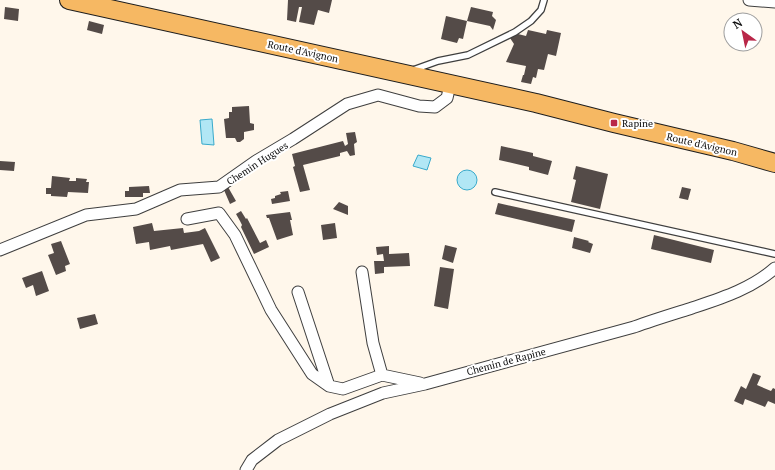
<svg xmlns="http://www.w3.org/2000/svg" width="775" height="470" font-family="'PT Serif',serif">
<rect width="100%" height="100%" fill="#fff7eb"/>
<path fill="#b1e7f5" stroke="#39aacb" d="M 212,119 L 214,145 L 202,144 L 200,120 Z
M 418,155 L 431,158 L 427,170 L 413,166 Z
M457 180a10 10 0 1 1 20 0a10 10 0 1 1-20 0Z"/>
<path fill="#544b48" d="M 288,0 L 332,0 L 329,13 L 318,10 L 314,25 L 299,22 L 302,7 L 299,7 L 296,22 L 287,20 Z
M 5,7 L 19,9 L 18,21 L 4,19 Z
M 471,7 L 493,12 L 492,16 L 496,20 L 493,30 L 490,26 L 467,21 L 463,39 L 459,38 L 457,43 L 441,39 L 446,16 L 467,21 Z
M 89,21 L 104,25 L 102,34 L 87,30 Z
M 528,30 L 546,34 L 547,30 L 561,33 L 556,56 L 548,54 L 544,70 L 538,69 L 536,78 L 533,77 L 531,84 L 521,82 L 523,75 L 524,75 L 526,66 L 506,62 L 514,44 L 510,38 L 518,34 L 526,36 Z
M 249,106 L 250,123 L 254,124 L 254,130 L 244,132 L 244,139 L 240,142 L 237,142 L 235,138 L 226,138 L 224,119 L 229,118 L 229,112 L 232,112 L 232,107 Z
M 355,132 L 357,142 L 354,144 L 355,155 L 350,156 L 347,151 L 340,153 L 340,156 L 303,165 L 310,190 L 300,192 L 293,167 L 295,166 L 292,154 L 343,141 L 345,146 L 348,144 L 346,133 Z
M 501,146 L 533,153 L 533,156 L 552,161 L 548,175 L 529,170 L 529,167 L 499,160 Z
M 0,161 L 15,162 L 14,171 L 0,170 Z
M 576,166 L 608,174 L 600,209 L 571,202 L 576,180 L 573,179 Z
M 52,176 L 70,178 L 69,181 L 76,181 L 76,178 L 87,179 L 86,182 L 89,182 L 88,193 L 68,192 L 67,197 L 51,196 L 51,194 L 46,194 L 46,188 L 51,188 Z
M 149,186 L 150,193 L 143,193 L 143,197 L 125,197 L 125,191 L 129,191 L 129,187 Z
M 228,187 L 236,201 L 230,204 L 224,190 Z
M 682,187 L 691,189 L 688,200 L 679,198 Z
M 288,191 L 290,201 L 272,204 L 271,199 L 275,198 L 275,196 L 281,194 L 280,192 Z
M 339,202 L 348,206 L 348,215 L 333,209 Z
M 498,203 L 575,220 L 572,232 L 495,214 Z
M 241,211 L 246,219 L 247,218 L 260,243 L 266,240 L 269,247 L 254,254 L 241,227 L 242,225 L 240,221 L 236,214 Z
M 290,212 L 292,220 L 290,220 L 293,235 L 277,240 L 269,218 L 267,218 L 266,215 Z
M 152,223 L 154,231 L 183,228 L 184,233 L 199,231 L 205,228 L 220,258 L 211,262 L 203,244 L 171,250 L 170,246 L 150,250 L 149,242 L 136,244 L 133,227 Z
M 335,223 L 337,238 L 323,240 L 321,225 Z
M 654,235 L 714,250 L 711,263 L 651,249 Z
M 574,237 L 589,241 L 588,242 L 593,244 L 590,253 L 572,248 Z
M 61,241 L 70,264 L 65,266 L 66,271 L 56,275 L 48,255 L 54,253 L 51,244 Z
M 445,245 L 457,248 L 453,263 L 442,259 Z
M 389,246 L 389,254 L 409,253 L 410,266 L 384,267 L 384,273 L 375,274 L 374,261 L 384,261 L 383,254 L 377,255 L 376,247 Z
M 440,267 L 454,269 L 448,309 L 434,306 Z
M 42,271 L 49,291 L 36,296 L 33,285 L 26,288 L 22,278 Z
M 95,314 L 98,324 L 80,329 L 77,318 Z
M 753,373 L 761,376 L 757,385 L 771,391 L 773,388 L 775,389 L 775,404 L 768,401 L 765,407 L 745,399 L 743,405 L 734,401 L 741,386 L 746,389 Z"/>
<g fill="none" stroke-linecap="round" stroke-linejoin="round">
<defs>
<path id="service" d="M 413,70 L 438,61 L 468,55 L 515,32 L 531,21 L 541,10 L 544,0
M 495,192 L 775,254"/>
<path id="minor" d="M 749,0 L 775,2
M 187,219 L 219,213 L 235,235 L 271,310 L 312,374 L 329,386 L 343,389 L 382,375
M 0,250 L 86,215 L 136,209 L 180,190 L 219,187 L 256,161 L 293,139 L 347,104 L 378,95 L 419,106 L 435,107 L 447,98 L 450,85
M 362,272 L 373,343 L 382,375 L 420,383
M 298,292 L 329,386
M 246,470 L 252,460 L 278,440 L 330,414 L 383,393 L 425,384 L 634,327 C 653,320 673,314 692,308 C 722,298 751,289 775,268"/>
<path id="primary" d="M 69,0 L 536,103 L 614,123 L 733,151 L 775,163"/>
</defs>
<use href="#service" stroke="#3f3f3f" stroke-width="8"/>
<use href="#minor" stroke="#3f3f3f" stroke-width="13"/>
<use href="#primary" stroke="#1d1d1d" stroke-width="20"/>
<use href="#service" stroke="#fff" stroke-width="5.5"/>
<use href="#minor" stroke="#fff" stroke-width="11"/>
<use href="#primary" stroke="#f6b863" stroke-width="18"/>
</g>
<rect fill="#b92748" stroke="#fff" stroke-width="1.5" x="610" y="119" width="8" height="8" rx="2"/>
<g text-anchor="middle" stroke-width="4" stroke-linejoin="round" paint-order="stroke">
<g font-size="10" fill="#0c0c0c" stroke="#fff">
<text transform="translate(303 51) rotate(12)" y="4">Route d'Avignon</text>
<text transform="translate(702 144) rotate(13)" y="4">Route d'Avignon</text>
<text transform="translate(257 163) rotate(-33)" y="4">Chemin Hugues</text>
<text transform="translate(506 361) rotate(-15)" y="4">Chemin de Rapine</text>
</g>
<g font-size="10" fill="#0c0c0c" stroke="#fff" text-anchor="start">
<text x="622" y="127">Rapine</text>
</g>
</g>
<g transform="translate(743 32) rotate(327)"><circle r="19" fill="#ffffff" stroke="#9e9e9e"/>
<path d="M0-3L7 15L0 10L-7 15Z" fill="#b92748"/>
<text y="-6" font-size="11" font-weight="bold" text-anchor="middle" fill="#0c0c0c">N</text>
</g>
</svg>
